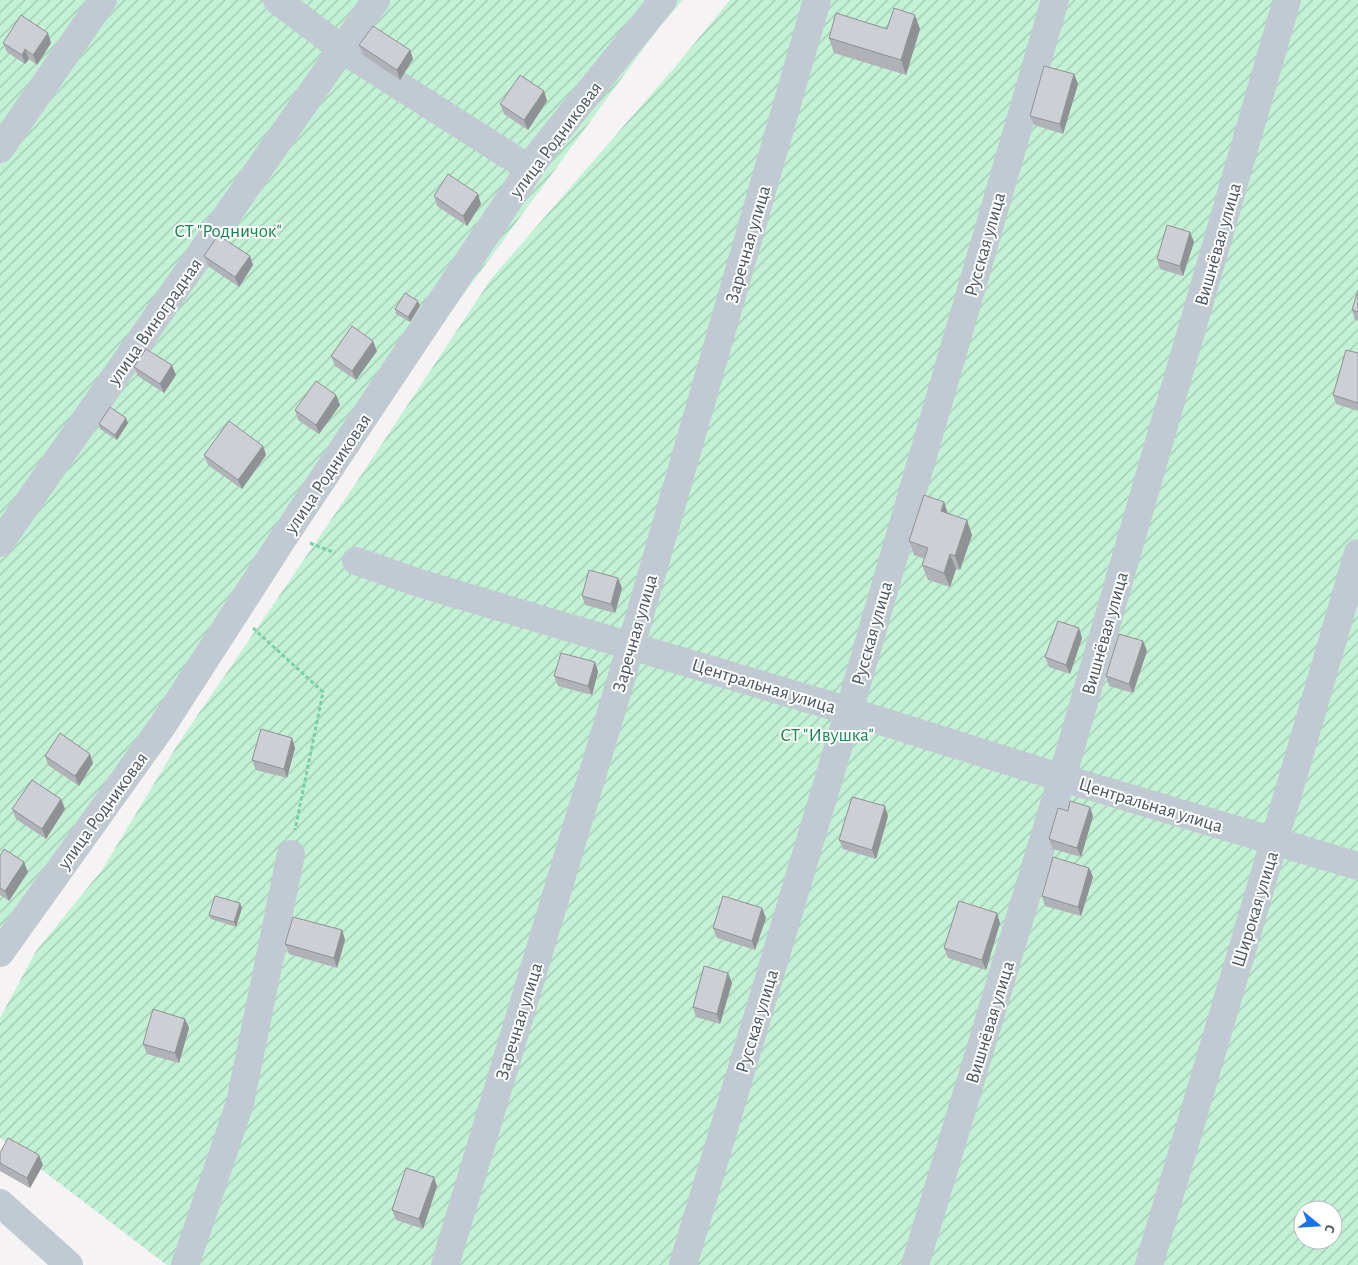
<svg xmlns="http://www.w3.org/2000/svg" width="1358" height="1265" font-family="'Alegreya Sans',sans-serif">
<defs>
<pattern id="garden-furrows" width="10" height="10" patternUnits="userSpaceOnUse" patternTransform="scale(1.25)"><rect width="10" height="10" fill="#c3f1d5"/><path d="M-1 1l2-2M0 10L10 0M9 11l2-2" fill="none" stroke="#a0c6b0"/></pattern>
</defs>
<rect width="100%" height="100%" fill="#f5f3f3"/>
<path fill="url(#garden-furrows)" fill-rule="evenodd" d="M 0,0 L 683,0 L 657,30 L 317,495 L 0,936 Z
M 730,0 L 1358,0 L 1358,1265 L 167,1265 L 0,1138 L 0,1018 L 36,951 L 102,870 L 178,744 L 350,492 L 491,279 L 674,68 ZM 1303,1210 L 1333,1210 L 1333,1240 L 1303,1240 Z"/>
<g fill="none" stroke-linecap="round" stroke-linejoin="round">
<path stroke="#7ad0a6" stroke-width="3" stroke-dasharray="4 2.5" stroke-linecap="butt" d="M 310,543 L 335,553
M 253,628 L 323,692 L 295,830"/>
<path stroke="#c1cad2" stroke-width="28" d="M 277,0 L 343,50 L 530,169
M 0,149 L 103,0
M 286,534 L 543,149 L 663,0
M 0,543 L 376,0
M 0,1203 L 69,1265
M 185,1265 L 240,1103 L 291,854
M 445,1265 L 631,646 L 817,0
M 683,1265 L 849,711 L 1055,0
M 915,1265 L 1062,778 L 1287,0
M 1149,1265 L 1274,842 L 1358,553"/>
<path stroke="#c1cad2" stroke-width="28" d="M 356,561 L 419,583 L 849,711 L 1062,778 L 1358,866
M 0,953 L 163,725 L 286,534"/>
</g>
<path fill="#b0b2b7" d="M 920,29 L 906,75 L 834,53 L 829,38 Z
M 3,43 L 51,43 L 37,65 L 29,59 L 25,64 L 7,52 Z
M 359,45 L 410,50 L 413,59 L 400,80 L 363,55 Z
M 1074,74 L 1078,84 L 1063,134 L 1034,125 L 1030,116 Z
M 544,91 L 547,101 L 528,130 L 504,114 L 500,104 Z
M 434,196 L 481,204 L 467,226 L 437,206 Z
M 1194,242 L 1183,276 L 1160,269 L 1157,259 Z
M 204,256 L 250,256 L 253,265 L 239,287 L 208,266 Z
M 1358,290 L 1358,321 L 1355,320 L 1352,310 Z
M 420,306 L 410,322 L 396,314 L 395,309 Z
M 377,351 L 356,380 L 335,366 L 331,356 Z
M 1358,353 L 1358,411 L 1336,404 L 1333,395 Z
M 134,367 L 176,375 L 164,393 L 138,376 Z
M 336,395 L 340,405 L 319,434 L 298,420 L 295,410 Z
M 128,423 L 117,440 L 100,429 L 99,424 Z
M 263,446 L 266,455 L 242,489 L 208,465 L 204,455 Z
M 944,502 L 948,514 L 972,535 L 960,570 L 956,569 L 950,587 L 928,580 L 922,565 L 925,559 L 914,555 L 909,541 Z
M 622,588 L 615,613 L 585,605 L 582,596 Z
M 1082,638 L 1070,674 L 1049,667 L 1045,657 Z
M 1143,641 L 1147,651 L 1133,693 L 1109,686 L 1106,676 Z
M 595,662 L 598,672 L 592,695 L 558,686 L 554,676 Z
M 292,738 L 295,748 L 287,778 L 256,770 L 252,760 Z
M 45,756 L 93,763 L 79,786 L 48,765 Z
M 61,799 L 65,809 L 46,839 L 16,819 L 12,809 Z
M 1068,811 L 1093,816 L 1081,857 L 1053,849 L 1049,839 Z
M 888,816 L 876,859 L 843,849 L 839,840 Z
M 0,856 L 28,872 L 9,901 L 0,895 Z
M 1089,868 L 1093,877 L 1081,916 L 1045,906 L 1042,896 Z
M 242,908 L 236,927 L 211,919 L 209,915 Z
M 766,918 L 755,950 L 717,938 L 713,928 Z
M 1000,923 L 986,970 L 948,958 L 944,948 Z
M 342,930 L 345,940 L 337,968 L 289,954 L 285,944 Z
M 728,973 L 732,983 L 720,1024 L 696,1017 L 693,1007 Z
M 185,1019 L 189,1028 L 179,1063 L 147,1054 L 143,1044 Z
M 0,1153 L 43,1165 L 30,1188 L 0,1171 Z
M 437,1186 L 423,1229 L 396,1220 L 392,1210 Z"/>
<path fill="#909195" d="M 915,15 L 920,29 L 906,75 L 901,60 Z
M 48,33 L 51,43 L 37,65 L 33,55 Z
M 25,49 L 29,59 L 25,64 L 22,55 Z
M 410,50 L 413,59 L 400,80 L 397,70 Z
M 1074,74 L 1078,84 L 1063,134 L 1060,124 Z
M 544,91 L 547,101 L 528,130 L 524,120 Z
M 478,194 L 481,204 L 467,226 L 463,216 Z
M 1190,232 L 1194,242 L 1183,276 L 1180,266 Z
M 250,256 L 253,265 L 239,287 L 235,277 Z
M 418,301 L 420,306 L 410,322 L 408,317 Z
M 373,341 L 377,351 L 356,380 L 352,371 Z
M 172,365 L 176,375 L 164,393 L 160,384 Z
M 336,395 L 340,405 L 319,434 L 316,425 Z
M 126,418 L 128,423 L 117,440 L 115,435 Z
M 263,446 L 266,455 L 242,489 L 238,480 Z
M 944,502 L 949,517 L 941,511 Z
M 967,520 L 972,535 L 960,570 L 955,556 Z
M 950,554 L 956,569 L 950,587 L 944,573 Z
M 618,578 L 622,588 L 615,613 L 611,604 Z
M 1079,628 L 1082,638 L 1070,674 L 1066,665 Z
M 1143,641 L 1147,651 L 1133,693 L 1129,684 Z
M 595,662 L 598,672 L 592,695 L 588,686 Z
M 292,738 L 295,748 L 287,778 L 284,769 Z
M 90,754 L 93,763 L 79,786 L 75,776 Z
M 61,799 L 65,809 L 46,839 L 42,829 Z
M 885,806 L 888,816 L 876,859 L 872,850 Z
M 1090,807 L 1093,816 L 1081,857 L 1077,848 Z
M 24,862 L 28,872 L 9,901 L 5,891 Z
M 1089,868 L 1093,877 L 1081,916 L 1078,907 Z
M 240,903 L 242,908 L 236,927 L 234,922 Z
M 762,908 L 766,918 L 755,950 L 752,941 Z
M 997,913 L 1000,923 L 986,970 L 982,960 Z
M 342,930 L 345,940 L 337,968 L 334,958 Z
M 728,973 L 732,983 L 720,1024 L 717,1014 Z
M 185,1019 L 189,1028 L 179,1063 L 175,1053 Z
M 39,1155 L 43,1165 L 30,1188 L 27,1178 Z
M 434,1177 L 437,1186 L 423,1229 L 419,1219 Z"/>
<path fill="#cdcfd5" stroke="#909195" d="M 894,8 L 915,15 L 901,60 L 829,38 L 836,13 L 887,29 Z
M 21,15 L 48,33 L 33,55 L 25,49 L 22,55 L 3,43 Z
M 373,26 L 410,50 L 397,70 L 359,45 Z
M 1044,66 L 1074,74 L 1060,124 L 1030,116 Z
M 520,75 L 544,91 L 524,120 L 500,104 Z
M 448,174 L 478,194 L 463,216 L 434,196 Z
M 1167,225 L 1190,232 L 1180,266 L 1157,259 Z
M 218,235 L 250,256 L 235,277 L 204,256 Z
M 1358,290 L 1358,312 L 1352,310 Z
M 405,293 L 418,301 L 408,317 L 395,309 Z
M 352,326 L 373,341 L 352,371 L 331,356 Z
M 146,349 L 172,365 L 160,384 L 134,367 Z
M 1346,350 L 1358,353 L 1358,403 L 1333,395 Z
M 316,381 L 336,395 L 316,425 L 295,410 Z
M 110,407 L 126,418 L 115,435 L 99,424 Z
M 229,421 L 263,446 L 238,480 L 204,455 Z
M 924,495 L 944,502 L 941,511 L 967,520 L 955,556 L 950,554 L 944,573 L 922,565 L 928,548 L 909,541 Z
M 589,570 L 618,578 L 611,604 L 582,596 Z
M 1058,621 L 1079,628 L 1066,665 L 1045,657 Z
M 1119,634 L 1143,641 L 1129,684 L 1106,676 Z
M 561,653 L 595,662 L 588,686 L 554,676 Z
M 261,729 L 292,738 L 284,769 L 252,760 Z
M 60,733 L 90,754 L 75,776 L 45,756 Z
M 32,780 L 61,799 L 42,829 L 12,809 Z
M 852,797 L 885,806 L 872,850 L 839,840 Z
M 1070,801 L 1090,807 L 1077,848 L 1049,839 L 1058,808 L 1068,811 Z
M 4,849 L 24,862 L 5,891 L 0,888 L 0,856 Z
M 1053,857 L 1089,868 L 1078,907 L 1042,896 Z
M 215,896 L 240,903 L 234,922 L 209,915 Z
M 723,896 L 762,908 L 752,941 L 713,928 Z
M 959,901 L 997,913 L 982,960 L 944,948 Z
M 293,917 L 342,930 L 334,958 L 285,944 Z
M 704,966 L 728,973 L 717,1014 L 693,1007 Z
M 153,1009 L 185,1019 L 175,1053 L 143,1044 Z
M 8,1138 L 39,1155 L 27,1178 L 0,1163 L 0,1153 Z
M 406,1168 L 434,1177 L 419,1219 L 392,1210 Z"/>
<g text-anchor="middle" stroke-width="4" stroke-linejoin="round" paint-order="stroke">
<g font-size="19" fill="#4a5661" stroke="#fff">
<text transform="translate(555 139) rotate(-53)" y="7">улица Родниковая</text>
<text transform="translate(747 244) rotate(-74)" y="7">Заречная улица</text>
<text transform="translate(984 244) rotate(-74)" y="7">Русская улица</text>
<text transform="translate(1217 244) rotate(-74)" y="7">Вишнёвая улица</text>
<text transform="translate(154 321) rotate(-55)" y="7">улица Виноградная</text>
<text transform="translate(327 473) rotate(-56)" y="7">улица Родниковая</text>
<text transform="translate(634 633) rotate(-74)" y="7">Заречная улица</text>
<text transform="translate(871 633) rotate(-74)" y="7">Русская улица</text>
<text transform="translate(1104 633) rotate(-74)" y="7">Вишнёвая улица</text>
<text transform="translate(764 685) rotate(17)" y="7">Центральная улица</text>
<text transform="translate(1151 804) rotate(17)" y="7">Центральная улица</text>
<text transform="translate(102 810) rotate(-54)" y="7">улица Родниковая</text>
<text transform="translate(1254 909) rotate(-73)" y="7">Широкая улица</text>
<text transform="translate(518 1021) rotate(-73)" y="7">Заречная улица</text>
<text transform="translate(756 1021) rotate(-73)" y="7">Русская улица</text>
<text transform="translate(989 1022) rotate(-73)" y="7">Вишнёвая улица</text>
</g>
<g font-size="19" fill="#17864f" stroke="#fff">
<text x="228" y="237">СТ "Родничок"</text>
<text x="827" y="741">СТ "Ивушка"</text>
</g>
</g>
<g transform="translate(1318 1225) rotate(108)"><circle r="24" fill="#ffffff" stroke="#b7bbc0"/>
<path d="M0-4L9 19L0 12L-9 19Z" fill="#1a73e8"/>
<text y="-8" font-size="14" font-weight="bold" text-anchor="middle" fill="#4a5661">С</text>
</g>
</svg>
